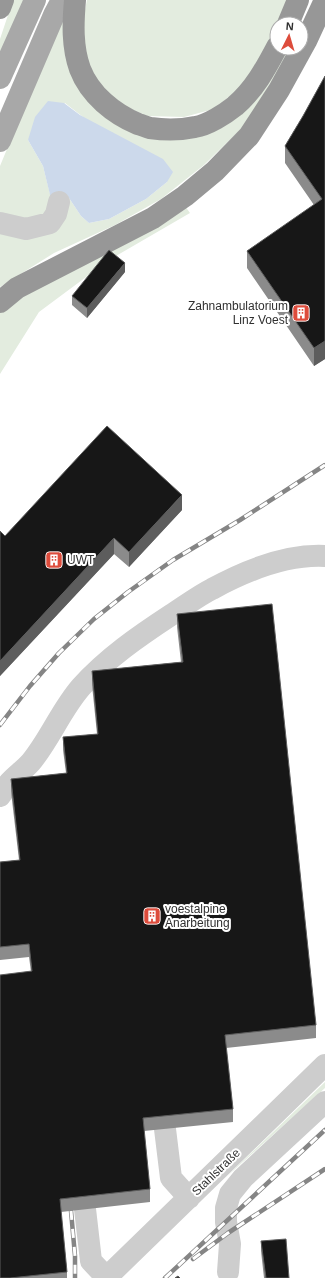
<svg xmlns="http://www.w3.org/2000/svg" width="325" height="1278" font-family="Helvetica,sans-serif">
<rect width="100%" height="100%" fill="#fff"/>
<path fill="#e3ecdf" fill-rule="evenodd" d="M 13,0 L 25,0 L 0,54 L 0,39 Z
M 87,0 L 288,0 L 266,51 L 242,86 L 214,109 L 184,117 L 147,116 L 120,104 L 100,87 L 89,65 L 82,41 L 83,19 Z
M 66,9 L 83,94 L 196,135 L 286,48 L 296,48 L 243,127 L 204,165 L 161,199 L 115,225 L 54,253 L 0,287 L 0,166 L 55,33 ZM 65,103 L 167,182 L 146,199 L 109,219 L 89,223 L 81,216 L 67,195 L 51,198 L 43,166 L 28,140 Z
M 185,206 L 190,213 L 109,260 L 39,312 L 0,374 L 0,313 L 18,297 Z
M 325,1082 L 325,1088 L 224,1179 Z"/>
<path fill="#ccd9eb" d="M 48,101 L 64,103 L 80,115 L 163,159 L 173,172 L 167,182 L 146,199 L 109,219 L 89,223 L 81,216 L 67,195 L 51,199 L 43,166 L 28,140 L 35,117 Z"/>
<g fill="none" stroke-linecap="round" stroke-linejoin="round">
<path stroke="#cdcdcd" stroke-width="22" d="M 0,223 L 26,229 L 50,223 L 56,214 L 59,202
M 0,796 C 3,792 5,787 9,783 C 15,776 24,770 31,762 C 50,739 61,710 81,687 C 107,658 139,636 171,615 C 185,606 198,596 212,589 C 245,571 287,554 325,556
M 165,1129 L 171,1178 L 189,1198
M 85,1209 L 91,1261 L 107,1278
M 228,1272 L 230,1244 L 226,1222 L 226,1208 L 230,1194 L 243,1178 L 325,1102
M 106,1278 L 325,1065"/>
<path stroke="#a8a8a8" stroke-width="22" d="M 0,78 L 35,0
M 0,141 L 54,15 L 62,0"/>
<path stroke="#979797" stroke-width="22" d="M 75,0 C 73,23 72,47 80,69 C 90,95 114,114 138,124 C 142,125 146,127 150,128 C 164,130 181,130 195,127 C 208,125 225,114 235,106 C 254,90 266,68 277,47
M 0,8 L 3,0
M 288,24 L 298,0
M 0,302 L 17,288 L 153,218 L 185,196 L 215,171 L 249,136 L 279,90 L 306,41 L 325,0"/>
<defs>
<path id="rail" d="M 0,725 L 30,686 L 59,653 L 94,619 L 128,592 L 173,560 L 240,520 L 325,465
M 71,1211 L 75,1256 L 75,1278
M 193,1259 L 228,1233 L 325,1169
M 165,1278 L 325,1130"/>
</defs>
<use href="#rail" stroke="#858585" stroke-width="4.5"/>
<use href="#rail" stroke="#fff" stroke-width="3" stroke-dasharray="9" stroke-linecap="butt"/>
</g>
<path fill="#8b8b8b" d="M 325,76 L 325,359 L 314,366 L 247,268 L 247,251 L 314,205 L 285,163 L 285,146 L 303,116 Z
M 125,272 L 87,318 L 72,305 L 72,296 Z
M 182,510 L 129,567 L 114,554 L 0,676 L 0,531 L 5,536 Z
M 177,614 L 316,1025 L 316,1038 L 226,1048 L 233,1109 L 233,1122 L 144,1131 L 150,1189 L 150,1202 L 61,1212 L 67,1272 L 67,1278 L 0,1278 L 31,972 L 29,957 L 0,960 L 0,862 L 19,860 L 11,792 L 11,779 L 66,773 L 63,750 L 63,737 L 97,734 L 92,685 L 92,671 L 181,662 L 177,627 Z
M 261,1241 L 289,1278 L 264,1278 L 261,1251 Z"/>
<path fill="#5d5d5d" d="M 125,263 L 125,272 L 87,318 L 87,308 Z
M 325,341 L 325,359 L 314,366 L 314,348 Z
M 182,495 L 182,510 L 129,567 L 129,552 Z
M 114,538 L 114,554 L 0,676 L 0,661 Z"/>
<path fill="#171717" stroke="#5d5d5d" d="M 325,76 L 325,341 L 314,348 L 247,251 L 322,199 L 285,146 L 303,116 Z
M 109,250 L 125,263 L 87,308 L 72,296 Z
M 107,426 L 182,495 L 129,552 L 114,538 L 0,661 L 0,531 L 5,536 Z
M 272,604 L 316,1025 L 225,1035 L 233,1109 L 143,1118 L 150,1189 L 60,1199 L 67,1272 L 10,1278 L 0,1278 L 0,975 L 32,971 L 29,944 L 0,947 L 0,862 L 20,860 L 11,779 L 67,773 L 63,737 L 98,734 L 92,671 L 183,662 L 177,614 Z
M 286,1239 L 289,1278 L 266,1278 L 261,1241 Z
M 178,1276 L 180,1278 L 175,1278 Z"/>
<defs>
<symbol id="building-square" viewBox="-11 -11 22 22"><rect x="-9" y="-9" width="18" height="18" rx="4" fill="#dd4c3c" stroke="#fff"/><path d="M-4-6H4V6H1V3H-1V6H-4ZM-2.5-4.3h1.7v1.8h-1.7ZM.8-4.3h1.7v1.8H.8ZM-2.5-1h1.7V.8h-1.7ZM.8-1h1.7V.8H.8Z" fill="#fff"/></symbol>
</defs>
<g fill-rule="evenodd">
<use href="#building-square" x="291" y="303" width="20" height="20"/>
<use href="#building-square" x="44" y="550" width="20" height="20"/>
<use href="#building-square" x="142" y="906" width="20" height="20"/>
</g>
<g text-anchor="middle" stroke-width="4" stroke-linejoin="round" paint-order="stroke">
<g font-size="12" fill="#303030" stroke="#fff" text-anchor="start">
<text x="288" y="310" text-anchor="end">Zahnambulatorium<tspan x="288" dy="14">Linz Voest</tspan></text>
<text x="67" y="564">UWT</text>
<text x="165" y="913">voestalpine<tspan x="165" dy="14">Anarbeitung</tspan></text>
</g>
<g font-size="12" fill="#303030" stroke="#fff">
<text transform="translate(216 1172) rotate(-44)" y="4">Stahlstraße</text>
</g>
</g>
<g transform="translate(289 36) rotate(5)"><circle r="19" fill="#ffffff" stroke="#acacac"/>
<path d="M0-3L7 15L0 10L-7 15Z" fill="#dd4c3c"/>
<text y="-6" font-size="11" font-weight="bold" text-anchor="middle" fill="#303030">N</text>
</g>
</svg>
